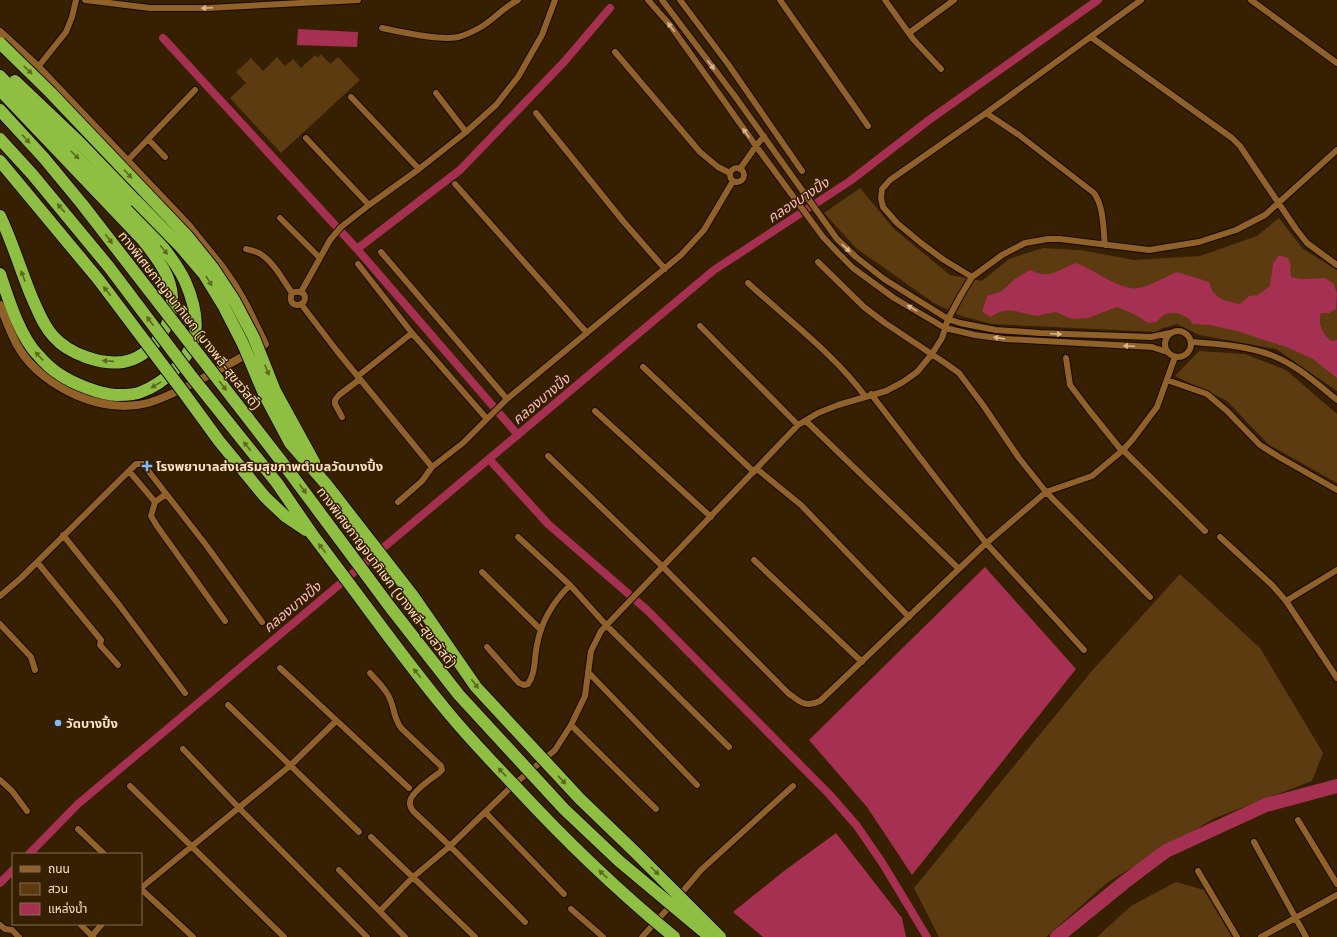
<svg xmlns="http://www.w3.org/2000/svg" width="1337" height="937" font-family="'Space Grotesk','Noto Sans Thai',sans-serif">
<rect width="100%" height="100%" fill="#371f01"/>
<path fill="#5c3b11" d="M 321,54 L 330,64 L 338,57 L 360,80 L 281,153 L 230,98 L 246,83 L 236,72 L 251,58 L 263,71 L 277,57 L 285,66 L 293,59 L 301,68 L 315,55 L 318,58 Z
M 860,188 L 894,229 L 950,275 L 982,281 L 1009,259 L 1043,248 L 1080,250 L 1134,260 L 1200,256 L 1257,236 L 1279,218 L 1303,249 L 1337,270 L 1337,391 L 1276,349 L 1199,335 L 1177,324 L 1163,328 L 1156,332 L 992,324 L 961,316 L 934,303 L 856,248 L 824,213 Z
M 1199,351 L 1245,354 L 1286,370 L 1337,414 L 1337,483 L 1268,444 L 1227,401 L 1175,376 Z
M 1180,574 L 1260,648 L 1323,753 L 1312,781 L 1215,818 L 1108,882 L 1046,937 L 939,937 L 914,888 L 1091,672 Z
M 1176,882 L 1204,890 L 1232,937 L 1097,937 L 1131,906 Z"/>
<path fill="#a53051" d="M 298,29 L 358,32 L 357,47 L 297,45 Z
M 1279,255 L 1288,258 L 1291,265 L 1290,269 L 1291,277 L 1300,279 L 1325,278 L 1333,283 L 1337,293 L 1336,309 L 1329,313 L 1321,313 C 1317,324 1323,334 1331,341 L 1337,340 L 1337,378 L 1313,359 L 1289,348 L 1237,331 L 1210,325 L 1193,324 L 1188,318 L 1178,313 L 1172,313 L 1165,314 L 1156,322 L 1148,323 L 1134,314 L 1117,307 L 1088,318 L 1072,319 L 1056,312 L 1040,315 L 1038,316 C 1021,314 1007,304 991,317 L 982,312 L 987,296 L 1002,291 L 1016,278 L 1030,270 C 1052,280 1056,270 1076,263 C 1093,269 1122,292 1139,288 C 1152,285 1165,277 1177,272 L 1209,282 L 1213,292 L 1221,299 L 1238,304 L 1241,303 L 1249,296 L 1258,295 L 1270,286 L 1273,264 Z
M 985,567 L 1076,669 L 912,875 L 867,807 L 809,740 Z
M 836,833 L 902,918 L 906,937 L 763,937 L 733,912 L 784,871 Z"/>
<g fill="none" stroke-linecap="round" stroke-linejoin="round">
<path stroke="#a53051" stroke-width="8" d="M 163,38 L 357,249 L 518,435
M 357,249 L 460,170 L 564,62 L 610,8
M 489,459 L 548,524 L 647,610 L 829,794 L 857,826 L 883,864 L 927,937
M 29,854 L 78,804 L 714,270 L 850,181 L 929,120 L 1098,0
M 0,883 L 13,870"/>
<path stroke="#a53051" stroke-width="14" d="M 1057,937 L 1126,881 L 1166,851 L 1266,805 L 1337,786"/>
<defs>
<path id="minor" d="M 85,0 L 150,8 L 208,8 L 358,0
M 648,0 L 670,25 L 756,146 L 823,237 L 838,253 L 853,268 L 894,298 L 945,328 L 975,335 L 1005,339 L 1152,347 L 1167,352
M 662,0 L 734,95 L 837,239 L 856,257 L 884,279 L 948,319 L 960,323 L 996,330 L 1040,333 L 1151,337 L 1170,333
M 680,0 L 728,64 L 802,171
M 780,0 L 868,126
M 885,0 L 913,39 L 941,69
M 1251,0 L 1337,63
M 382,28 C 402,32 440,41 458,37 C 466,35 474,31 481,27 C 494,19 504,7 518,0
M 909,33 L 954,0
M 1091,37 L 1232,138 L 1240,146 L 1296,229 L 1307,243 L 1337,265
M 615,52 L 700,152 L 718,167 L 730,173
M 38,67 L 66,32 L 72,17 L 76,0
M 436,93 L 466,132
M 351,97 L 419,169
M 536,113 L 623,221 L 665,269
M 986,113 L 1019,135 L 1094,193 C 1104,207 1103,228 1105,245
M 306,138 L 369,205
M 148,139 L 165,157
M 128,160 L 195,90
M730 175a7 7 0 1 1 14 0a7 7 0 1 1-14 0Z
M 740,169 L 756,146 L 764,136
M 455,184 L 587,333
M 280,218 L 320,258
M 246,249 C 250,250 255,251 259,253 C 273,261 283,280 292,293 C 286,307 304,309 305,298 C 305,291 297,291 292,293
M 381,252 L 507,399
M 818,262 L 864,307 L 885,323 L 945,363 L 959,373 L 983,405 L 1019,458 L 1046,492 L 1150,597
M 358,264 L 412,333 L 487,419
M 972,277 L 944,260 L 921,243 L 897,223 L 883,207 L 881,198 L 882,189 L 890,180 L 986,113 L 1141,0
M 748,283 C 786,318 835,355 865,396
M 301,292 L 330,240 L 341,227 L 369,205 L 419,169 L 466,132 L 496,105 L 518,77 L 542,35 L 555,0
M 301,304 L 337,351 L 432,467
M 700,326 L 798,425
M1165 344a13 13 0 1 1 26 0a13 13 0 1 1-26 0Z
M 1191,342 C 1215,344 1239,345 1262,352 C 1291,360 1314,381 1337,400
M 1066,358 L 1070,385 L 1089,410 L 1122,451
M 643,367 L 754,472
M 358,376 L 412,333
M 1167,380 L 1207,394 L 1227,411 L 1260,445 L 1279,457 L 1337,490
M 871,394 L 986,543 L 1084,650
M 595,411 L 711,517
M 342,417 L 335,404 L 335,400 L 339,395 L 360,379
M 806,421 L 959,569
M 1123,450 L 1205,531
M 548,456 L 662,566 L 788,693 C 800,702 805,708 820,701 L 982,547 L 1046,492 L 1092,476 L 1123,450 L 1133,439 L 1157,407 L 1175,357
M 757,469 L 801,505 L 909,617
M 129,471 L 155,502
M 166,494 L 155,502 L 151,516 L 157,526 L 225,621
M 398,502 L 422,481 L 432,467 L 463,443 L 507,399 L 681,255 L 704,230 L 733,181
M 63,535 L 120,606 L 185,693
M 518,537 L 570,585 L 606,625 L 729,747
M 1220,537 L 1272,585 L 1286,601 L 1337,678
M 754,560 L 862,662
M 37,562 L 101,640 L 100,645 L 118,665
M 482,572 L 541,630
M 0,596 L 21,578 L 136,464 L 143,464 L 206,545 L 262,622
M 1286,601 L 1337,570
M 0,624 L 31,657 L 35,670
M 487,647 L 519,683 L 524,685 L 528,684 C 536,673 534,658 537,645 C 541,622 554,601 570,585
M 280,668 L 409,788
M 588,672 L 697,785
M 370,673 C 376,680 384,687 388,695 C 395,707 392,715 401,728 L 441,766 L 442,770 L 439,773 C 432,778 410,793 410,802 C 409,805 411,808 413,811 L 450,846 L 525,922
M 228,705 L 359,832
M 571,725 L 656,809
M 183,749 L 242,811 L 367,937
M 0,780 L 12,791 L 27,811
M 130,786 L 284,937
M 485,812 L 564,894
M 1298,820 L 1337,884
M 78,829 L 104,854
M 371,837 L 475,937
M 1254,842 L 1306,937
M 339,870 L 405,937
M 1198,871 L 1237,937
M 141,888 L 291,765 L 336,721
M 141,889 L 193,937
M 678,897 L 701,870 L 793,786
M 571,909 L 603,937
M 380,911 L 412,878 L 450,846 L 511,787 L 555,750 L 571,725 L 585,696 L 591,651 L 601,631 L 798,425 L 818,413 L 838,405 L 886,391 L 903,382 L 917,372 L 932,354 L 942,338 L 948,319 L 961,295 L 972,277 L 1002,255 L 1025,243 L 1048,239 L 1060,239 L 1149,250 L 1199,242 L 1236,230 L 1265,215 L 1337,150
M 80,924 L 93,937
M 0,925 L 5,929 L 12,930 L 19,937
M 91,937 L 102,924
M 642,937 L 672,904
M 1261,937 L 1337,895"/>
<path id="tertiary" d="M 0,32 L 38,67 L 188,225 L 222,267 L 235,286 L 246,305 L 265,344 C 243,357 220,369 198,381 C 181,389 166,398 148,403 C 103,415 44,388 20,350 C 11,336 6,320 0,305"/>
<path id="motorway" d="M 0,76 C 33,111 65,146 99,180 C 127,209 167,244 185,281 C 192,297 198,317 195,335 C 189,360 165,383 141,392 C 135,395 124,395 117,395 C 101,395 72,383 59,374 C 51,369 44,362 38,355 C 20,337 8,298 0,274
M 15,81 L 76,139 L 136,201
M 0,90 L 142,239 C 155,256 171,274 172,297 C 174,324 152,357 123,362 C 101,365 69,354 54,337 C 44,327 39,313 33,300 C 21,272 13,243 0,216
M 312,534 L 345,578"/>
</defs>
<use href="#minor" stroke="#180a00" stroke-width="8"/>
<use href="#tertiary" stroke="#180a00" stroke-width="10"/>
<use href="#motorway" stroke="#180a00" stroke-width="14"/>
<use href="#minor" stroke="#906129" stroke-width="6"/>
<use href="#tertiary" stroke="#906129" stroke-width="8"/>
<use href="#motorway" stroke="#8ebe42" stroke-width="12"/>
<defs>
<path id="motorway-bridge" d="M 0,43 L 50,92 L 188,237 L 213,268 L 234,300 L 254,338 L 275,391 L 314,462
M 0,110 L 44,158 L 82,204 L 285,466 L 390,607 L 459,695 L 564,809 L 619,861 L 710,937
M 0,139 L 32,174 L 109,267 L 192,377 L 277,483 L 312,534
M 0,161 L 98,279 L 184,393 L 219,441 L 265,497 L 285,516 L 306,530
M 136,201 L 180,246 L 204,274 L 223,305 L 243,344 L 265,396 L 290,443 L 326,484 L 413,596 L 476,687 L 580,799 L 635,852 L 720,937
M 345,578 C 378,622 411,668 446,710 C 468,737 492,762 516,787 C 565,840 618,891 674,937"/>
</defs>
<use href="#motorway-bridge" stroke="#180a00" stroke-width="14" stroke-linecap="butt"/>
<use href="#motorway-bridge" stroke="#8ebe42" stroke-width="12"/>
</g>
<defs><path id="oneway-solid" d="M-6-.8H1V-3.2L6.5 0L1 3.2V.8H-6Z"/></defs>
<g fill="#d7b58f">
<use href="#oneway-solid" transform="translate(207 8) rotate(178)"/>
<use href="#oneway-solid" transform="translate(671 27) rotate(-128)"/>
<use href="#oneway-solid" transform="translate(711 65) rotate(53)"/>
<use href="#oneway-solid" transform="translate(746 133) rotate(-125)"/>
<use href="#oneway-solid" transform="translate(846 248) rotate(44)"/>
<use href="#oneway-solid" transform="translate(912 308) rotate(-149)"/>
<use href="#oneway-solid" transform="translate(1056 334) rotate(2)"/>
<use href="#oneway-solid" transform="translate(999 338) rotate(-172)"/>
<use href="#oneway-solid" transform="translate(1129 346) rotate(-177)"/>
</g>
<g fill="#5e671e">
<use href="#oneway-solid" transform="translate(28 70) rotate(44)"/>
<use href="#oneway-solid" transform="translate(26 139) rotate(48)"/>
<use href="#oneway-solid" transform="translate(75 155) rotate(45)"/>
<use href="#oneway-solid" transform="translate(128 174) rotate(47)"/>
<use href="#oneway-solid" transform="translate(61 208) rotate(-130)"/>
<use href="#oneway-solid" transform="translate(109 239) rotate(53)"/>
<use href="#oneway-solid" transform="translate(164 250) rotate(52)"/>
<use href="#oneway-solid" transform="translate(23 276) rotate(-111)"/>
<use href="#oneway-solid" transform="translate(209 281) rotate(59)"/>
<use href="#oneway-solid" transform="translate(107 291) rotate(-128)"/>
<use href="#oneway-solid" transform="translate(150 321) rotate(-127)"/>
<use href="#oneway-solid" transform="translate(39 356) rotate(-133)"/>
<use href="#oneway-solid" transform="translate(108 361) rotate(-176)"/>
<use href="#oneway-solid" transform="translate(267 370) rotate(68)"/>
<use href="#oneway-solid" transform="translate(156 385) rotate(149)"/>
<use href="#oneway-solid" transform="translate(223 386) rotate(52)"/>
<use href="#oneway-solid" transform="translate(247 446) rotate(-129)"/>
<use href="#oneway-solid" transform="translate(303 489) rotate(53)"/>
<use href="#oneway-solid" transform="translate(322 548) rotate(-128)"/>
<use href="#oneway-solid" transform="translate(417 673) rotate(-128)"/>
<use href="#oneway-solid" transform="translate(475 684) rotate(53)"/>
<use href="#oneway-solid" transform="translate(502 772) rotate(-133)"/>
<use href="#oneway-solid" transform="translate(562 780) rotate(47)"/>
<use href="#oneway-solid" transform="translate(655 871) rotate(45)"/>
<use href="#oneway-solid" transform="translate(603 874) rotate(-137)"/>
</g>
<g fill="#7ebdf9" stroke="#371f01" stroke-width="1.5">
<path d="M145 460h4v4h4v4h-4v4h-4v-4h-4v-4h4z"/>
<circle cx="58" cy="723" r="4"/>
</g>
<g text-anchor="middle" stroke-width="3" stroke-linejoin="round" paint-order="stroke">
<g font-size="13" fill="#fde2c6" stroke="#371f01">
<text transform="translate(190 320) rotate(52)" y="5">ทางพิเศษกาญจนาภิเษก (บางพลี-สุขสวัสดิ์)</text>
<text transform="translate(387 577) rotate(53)" y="5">ทางพิเศษกาญจนาภิเษก (บางพลี-สุขสวัสดิ์)</text>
</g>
<g font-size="13" font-weight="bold" fill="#fde2c6" stroke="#371f01" text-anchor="start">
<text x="156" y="471">โรงพยาบาลส่งเสริมสุขภาพตำบลวัดบางปิ้ง</text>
<text x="66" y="728">วัดบางปิ้ง</text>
</g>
<g font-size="14" font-style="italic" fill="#fbbcc6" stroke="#371f01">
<text transform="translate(798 200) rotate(-33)" y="5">คลองบางปิ้ง</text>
<text transform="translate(541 399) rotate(-40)" y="5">คลองบางปิ้ง</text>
<text transform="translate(292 607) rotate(-40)" y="5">คลองบางปิ้ง</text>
</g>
</g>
<rect x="12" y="853" width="130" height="72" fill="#371f01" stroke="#866d50"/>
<rect x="20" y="866" width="20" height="6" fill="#906129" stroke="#866d50"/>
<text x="48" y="873" font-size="12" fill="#fde2c6">ถนน</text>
<rect x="20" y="883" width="20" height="12" fill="#5c3b11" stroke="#866d50"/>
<text x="48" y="893" font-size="12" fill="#fde2c6">สวน</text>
<rect x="20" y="903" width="20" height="12" fill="#a53051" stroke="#866d50"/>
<text x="48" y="913" font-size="12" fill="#fde2c6">แหล่งน้ำ</text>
</svg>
